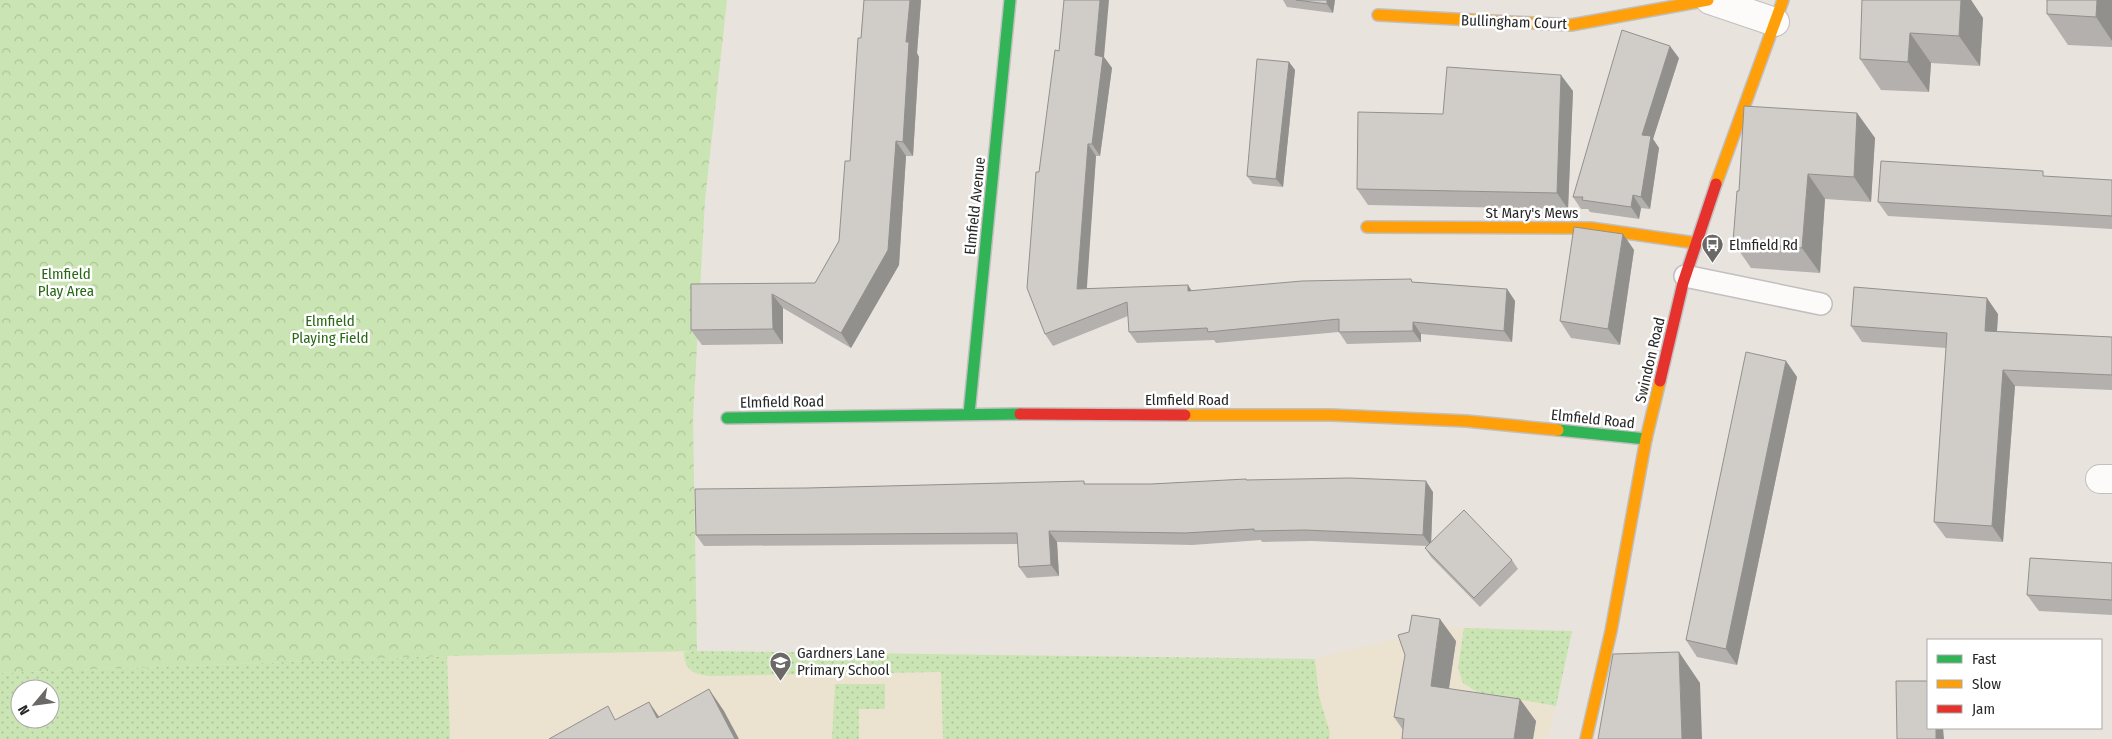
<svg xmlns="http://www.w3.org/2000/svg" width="2112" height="739" font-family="'Fira Sans Condensed',sans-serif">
<defs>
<pattern id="grass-dots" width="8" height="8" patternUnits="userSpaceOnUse" patternTransform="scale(1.25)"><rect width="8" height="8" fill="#cae5b3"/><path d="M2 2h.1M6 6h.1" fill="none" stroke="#aec49a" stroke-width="1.8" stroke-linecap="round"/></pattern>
<pattern id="park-crowns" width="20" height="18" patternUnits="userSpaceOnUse" patternTransform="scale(1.25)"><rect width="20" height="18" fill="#cae5b3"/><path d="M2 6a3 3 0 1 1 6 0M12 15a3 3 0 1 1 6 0" fill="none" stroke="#aec49a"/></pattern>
</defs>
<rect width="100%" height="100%" fill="#e8e3dd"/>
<path fill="#ece2d0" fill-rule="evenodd" d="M 1443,627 L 1572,631 L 1548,739 L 0,739 L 0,673 L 447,656 L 697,651 L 1315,659 ZM 20,689 L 50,689 L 50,719 L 20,719 Z"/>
<path fill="url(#grass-dots)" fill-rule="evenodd" d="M 1464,628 L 1572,631 L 1556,706 L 1477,692 L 1463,683 L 1458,668 Z
M 697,651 L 1315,659 L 1319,696 L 1330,733 L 1329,739 L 943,739 L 941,672 L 710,676 C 693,674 684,670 684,652 Z
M 447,656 L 450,739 L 0,739 L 0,673 ZM 20,689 L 50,689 L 50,719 L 20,719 Z
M 835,684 L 885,684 L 885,709 L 859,709 L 859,739 L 832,739 Z"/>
<path fill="url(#park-crowns)" d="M 0,0 L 727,0 L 705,200 L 693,419 L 697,651 L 447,656 L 0,673 Z"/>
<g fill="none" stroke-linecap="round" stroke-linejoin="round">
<defs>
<path id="lane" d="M 1685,276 L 1821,304"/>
<path id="street" d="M 1710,0 L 1775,22
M 2100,479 L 2112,479"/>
<path id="fast" d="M 969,414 L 1010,0
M 727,418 L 1020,414
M 1558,430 L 1646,439"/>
<path id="slow" d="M 1378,15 L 1571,25 L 1708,0
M 1716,184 L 1783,0
M 1367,227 L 1591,228 L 1696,243
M 1185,415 L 1331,415 L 1466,421 L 1558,430
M 1586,739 L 1611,631 L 1646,439 L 1660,381"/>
<path id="jam" d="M 1660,381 L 1683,283 L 1716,184
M 1020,414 L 1185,415"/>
</defs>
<use href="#lane" stroke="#c1bfbf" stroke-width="24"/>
<use href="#street" stroke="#c1bfbf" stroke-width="30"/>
<use href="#fast" stroke="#c1bfbf" stroke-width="14"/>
<use href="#slow" stroke="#c1bfbf" stroke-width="14"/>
<use href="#jam" stroke="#c1bfbf" stroke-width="14"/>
<use href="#lane" stroke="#fcfbfa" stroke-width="21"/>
<use href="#street" stroke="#fcfbfa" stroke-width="28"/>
<use href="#fast" stroke="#30b455" stroke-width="11"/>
<use href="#slow" stroke="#ff9f0a" stroke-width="11"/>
<use href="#jam" stroke="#e5322d" stroke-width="11"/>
</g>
<path fill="#b3b0ad" d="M 864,0 L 921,0 L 917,53 L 919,57 L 913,156 L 906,156 L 899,265 L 851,348 L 783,308 L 783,344 L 702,345 L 691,330 L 691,284 L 815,283 L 839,241 L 850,161 Z
M 1283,0 L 1335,0 L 1333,13 L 1287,7 Z
M 1961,0 L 1971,0 L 1983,18 L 1980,66 L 1931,63 L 1929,92 L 1881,90 L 1860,59 Z
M 2112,0 L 2112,47 L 2068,45 L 2047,14 Z
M 1104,57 L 1112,68 L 1100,156 L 1096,156 L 1086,288 L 1192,291 L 1413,282 L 1507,289 L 1515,301 L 1512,342 L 1421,334 L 1421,342 L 1347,344 L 1339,332 L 1216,343 L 1214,340 L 1137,343 L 1129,332 L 1128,316 L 1053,346 L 1045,334 L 1039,172 Z
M 1679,58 L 1653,139 L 1659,148 L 1650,209 L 1641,208 L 1639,219 L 1590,212 L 1588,209 L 1581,209 L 1573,197 Z
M 1289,62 L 1295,70 L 1283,187 L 1253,184 L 1247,176 Z
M 1573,91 L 1568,209 L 1368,205 L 1357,189 L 1443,114 Z
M 1857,113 L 1875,138 L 1871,202 L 1825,199 L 1820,273 L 1751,268 L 1733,242 L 1739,191 Z
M 2047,177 L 2112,180 L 2112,229 L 1888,216 L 1878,202 Z
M 1623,234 L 1634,250 L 1620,345 L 1571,338 L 1560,321 Z
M 1998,314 L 1997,331 L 2112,337 L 2112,390 L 2015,386 L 2003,542 L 1946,538 L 1934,522 L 1946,348 L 1862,342 L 1851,326 Z
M 1786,361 L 1797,377 L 1737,665 L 1697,657 L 1686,640 Z
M 1247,480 L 1433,492 L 1431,542 L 1512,560 L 1518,569 L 1480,607 L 1431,557 L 1425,548 L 1427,546 L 1312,541 L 1262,542 L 1261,540 L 1192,545 L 1057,542 L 1059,576 L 1027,578 L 1019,567 L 1018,544 L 704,546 L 696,535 L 807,488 L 1084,481 L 1085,484 L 1151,484 Z
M 2112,563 L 2112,615 L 2039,611 L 2027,595 Z
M 1456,641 L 1449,688 L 1536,721 L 1533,739 L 1402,739 L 1403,730 L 1394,717 Z"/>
<path fill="#92908d" d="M 910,0 L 921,0 L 917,53 L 919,57 L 913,156 L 903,142 L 906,42 Z
M 1100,0 L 1109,0 L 1104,57 L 1112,68 L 1100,156 L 1092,144 L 1095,55 Z
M 1327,0 L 1335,0 L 1333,13 L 1327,4 Z
M 1961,0 L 1971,0 L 1983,18 L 1980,66 L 1959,36 Z
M 2097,0 L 2112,0 L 2112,41 L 2096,17 Z
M 1910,33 L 1931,63 L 1929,92 L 1908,62 Z
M 1670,46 L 1679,58 L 1653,139 L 1659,148 L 1650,209 L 1641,197 L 1642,135 Z
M 1289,62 L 1295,70 L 1283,187 L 1276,179 Z
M 1561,75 L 1573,91 L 1568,209 L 1557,193 Z
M 1857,113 L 1875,138 L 1871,202 L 1854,177 Z
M 896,141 L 906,156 L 899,265 L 851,348 L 841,333 Z
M 1088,144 L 1096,156 L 1086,301 L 1077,289 Z
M 1808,174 L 1825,199 L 1820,273 L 1802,248 Z
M 1633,195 L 1641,208 L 1639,219 L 1631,207 Z
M 1623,234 L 1634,250 L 1620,345 L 1608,329 Z
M 1188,285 L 1196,297 L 1188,291 Z
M 1507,289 L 1515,301 L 1512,342 L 1504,331 Z
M 772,294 L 783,308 L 783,344 L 773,329 Z
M 1987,298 L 1998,314 L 1996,347 L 1985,331 Z
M 1413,322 L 1421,334 L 1421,342 L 1413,331 Z
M 1786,361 L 1797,377 L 1737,665 L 1726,649 Z
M 2003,370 L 2015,386 L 2003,542 L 1992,526 Z
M 1426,481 L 1433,492 L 1431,546 L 1423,535 Z
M 1049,531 L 1057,542 L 1059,576 L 1051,565 Z
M 1440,619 L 1456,641 L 1446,708 L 1431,686 Z
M 1679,652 L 1700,683 L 1702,739 L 1682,739 Z
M 709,689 L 724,711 L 739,739 L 735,739 Z
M 1520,699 L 1536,721 L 1533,739 L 1514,739 Z
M 649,702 L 664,724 L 657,718 Z
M 1936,728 L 1943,728 L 1944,739 L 1936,739 Z"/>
<path fill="#d0cdc9" stroke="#92908d" d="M 864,0 L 910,0 L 906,42 L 909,42 L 903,142 L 896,141 L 888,250 L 841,333 L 772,294 L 773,329 L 691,330 L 691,284 L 815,283 L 839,241 L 845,161 L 850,161 L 858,38 L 861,38 Z
M 1064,0 L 1100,0 L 1095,55 L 1103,57 L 1092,144 L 1088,144 L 1077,289 L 1188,285 L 1188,291 L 1302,281 L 1411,279 L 1412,282 L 1507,289 L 1504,331 L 1413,322 L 1413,331 L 1339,332 L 1339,319 L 1208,332 L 1207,328 L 1129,332 L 1127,302 L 1045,334 L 1027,288 L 1036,172 L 1039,172 L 1055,50 L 1059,51 Z
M 1296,0 L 1327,0 L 1327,4 Z
M 1862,0 L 1961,0 L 1959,36 L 1910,33 L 1908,62 L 1860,59 Z
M 2047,0 L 2097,0 L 2096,17 L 2047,14 Z
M 1622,30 L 1670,46 L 1642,135 L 1651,136 L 1641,197 L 1633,195 L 1631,207 L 1582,200 L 1583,197 L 1573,197 Z
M 1257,59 L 1289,62 L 1276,179 L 1247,176 Z
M 1447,67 L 1561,75 L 1557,193 L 1357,189 L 1358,112 L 1443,114 Z
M 1744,106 L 1857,113 L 1854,177 L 1808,174 L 1802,248 L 1733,242 L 1737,191 L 1739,191 Z
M 1881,161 L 2043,171 L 2043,176 L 2112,180 L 2112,216 L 1878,202 Z
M 1574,227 L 1623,234 L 1608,329 L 1560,321 Z
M 1854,287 L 1987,298 L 1985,331 L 2112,337 L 2112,375 L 2003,370 L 1992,526 L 1934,522 L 1947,333 L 1851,326 Z
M 1746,352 L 1786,361 L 1726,649 L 1686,640 Z
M 1349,478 L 1426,481 L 1423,535 L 1304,530 L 1254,531 L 1254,529 L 1185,533 L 1049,531 L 1051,565 L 1019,567 L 1017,533 L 696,535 L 695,489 L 807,488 L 1084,481 L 1084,484 L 1151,484 L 1246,479 L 1246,480 Z
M 1464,510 L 1512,560 L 1474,598 L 1425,548 Z
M 2030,558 L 2112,563 L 2112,600 L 2027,595 Z
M 1412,615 L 1440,619 L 1431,686 L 1520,699 L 1514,739 L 1402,739 L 1404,719 L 1394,717 L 1405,655 L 1398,635 L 1409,632 Z
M 1679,652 L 1682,739 L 1598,739 L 1613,654 Z
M 1896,681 L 1928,681 L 1928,728 L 1936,728 L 1936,739 L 1897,739 Z
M 709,689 L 735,739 L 549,739 L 608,706 L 615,720 L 649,702 L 657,718 Z"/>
<defs>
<symbol id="bus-pin" viewBox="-11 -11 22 30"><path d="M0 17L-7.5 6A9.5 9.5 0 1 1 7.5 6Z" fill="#6b6967" stroke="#fff"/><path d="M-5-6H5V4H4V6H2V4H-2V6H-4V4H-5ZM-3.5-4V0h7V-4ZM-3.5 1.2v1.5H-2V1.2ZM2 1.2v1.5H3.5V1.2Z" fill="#fff"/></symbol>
<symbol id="school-pin" viewBox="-11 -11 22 30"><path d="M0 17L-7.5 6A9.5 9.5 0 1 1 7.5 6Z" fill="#6b6967" stroke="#fff"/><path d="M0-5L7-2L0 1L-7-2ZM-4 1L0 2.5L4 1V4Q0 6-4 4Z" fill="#fff"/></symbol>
</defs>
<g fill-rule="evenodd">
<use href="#bus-pin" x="1700" y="232" width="25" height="34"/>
<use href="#school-pin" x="768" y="650" width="25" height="34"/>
</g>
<g text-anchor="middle" stroke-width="5" stroke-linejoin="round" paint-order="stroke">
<g font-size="15" fill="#282828" stroke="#fff">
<text transform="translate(1514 22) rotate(2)" y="5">Bullingham Court</text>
<text transform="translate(975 206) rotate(-84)" y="5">Elmfield Avenue</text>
<text x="1532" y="218">St Mary's Mews</text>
<text transform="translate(1650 360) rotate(-77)" y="5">Swindon Road</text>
<text x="1187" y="405">Elmfield Road</text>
<text transform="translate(782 402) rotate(-1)" y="5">Elmfield Road</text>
<text transform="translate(1593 419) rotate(6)" y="5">Elmfield Road</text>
</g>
<g font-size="15" fill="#282828" stroke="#fff" text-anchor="start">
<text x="1729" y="250">Elmfield Rd</text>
<text x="797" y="658">Gardners Lane<tspan x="797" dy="17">Primary School</tspan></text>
</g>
<g font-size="15" fill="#296915" stroke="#fff">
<text x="66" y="279">Elmfield<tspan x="66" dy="17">Play Area</tspan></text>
<text x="330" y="326">Elmfield<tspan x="330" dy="17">Playing Field</tspan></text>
</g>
</g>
<rect x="1927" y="639" width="175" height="90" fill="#ffffff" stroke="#a9a9a9"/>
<rect x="1937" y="655" width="25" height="8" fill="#30b455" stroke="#a9a9a9"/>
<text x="1972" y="664" font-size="15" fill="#282828">Fast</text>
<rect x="1937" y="680" width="25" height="8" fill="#ff9f0a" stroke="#a9a9a9"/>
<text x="1972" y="689" font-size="15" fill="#282828">Slow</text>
<rect x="1937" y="705" width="25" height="8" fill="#e5322d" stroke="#a9a9a9"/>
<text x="1972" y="714" font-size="15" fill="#282828">Jam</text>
<g transform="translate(35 704) rotate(241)"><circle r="24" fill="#ffffff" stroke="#a9a9a9"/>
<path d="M0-4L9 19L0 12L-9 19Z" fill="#6b6967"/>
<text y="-8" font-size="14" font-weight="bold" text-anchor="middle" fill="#282828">N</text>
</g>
</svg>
